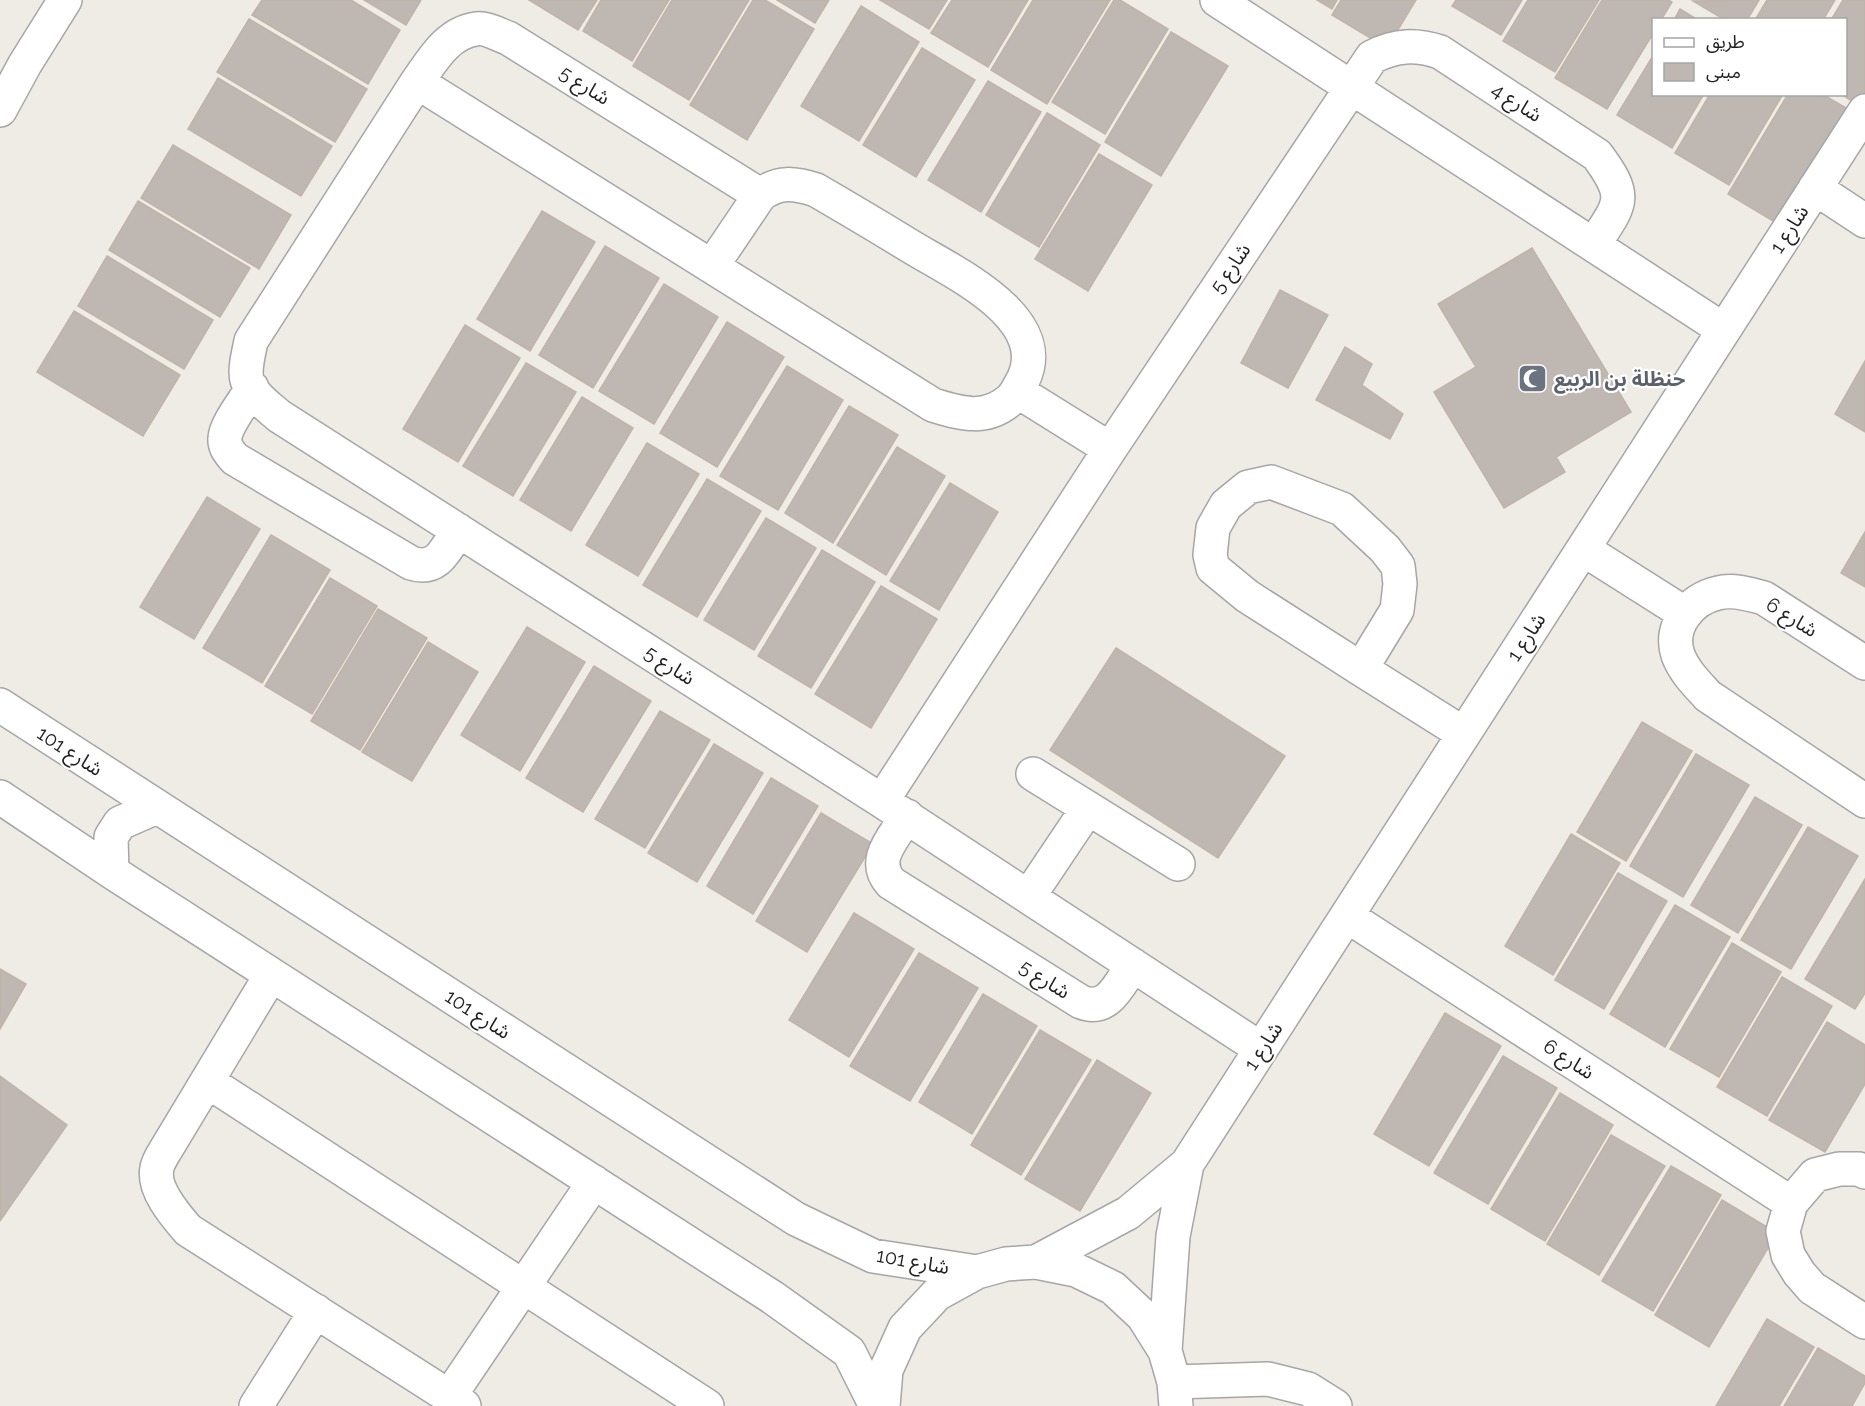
<svg xmlns="http://www.w3.org/2000/svg" width="1865" height="1406" font-family="Raleway,'Noto Sans Arabic',sans-serif">
<rect width="100%" height="100%" fill="#efece5"/>
<path fill="#bfb8b2" stroke="#c0b3a8" stroke-width="1.5" d="M 262,0 L 351,0 L 400,30 L 368,84 L 252,15 Z
M 364,0 L 421,0 L 406,25 Z
M 529,0 L 597,0 L 578,30 Z
M 601,0 L 669,0 L 632,61 L 583,31 Z
M 672,0 L 749,0 L 689,100 L 633,66 Z
M 753,0 L 765,0 L 814,29 L 747,140 L 690,105 Z
M 777,0 L 829,0 L 815,23 Z
M 880,0 L 947,0 L 929,29 Z
M 952,0 L 1028,0 L 988,67 L 931,33 Z
M 1033,0 L 1110,0 L 1047,104 L 991,70 Z
M 1114,0 L 1120,0 L 1168,29 L 1105,134 L 1052,102 Z
M 1317,0 L 1337,0 L 1332,9 Z
M 1341,0 L 1416,0 L 1387,48 L 1332,15 Z
M 1456,0 L 1522,0 L 1501,35 L 1452,6 Z
M 1528,0 L 1599,0 L 1555,72 L 1503,41 Z
M 1602,0 L 1668,0 L 1672,2 L 1661,20 L 1654,20 L 1654,32 L 1607,109 L 1555,78 Z
M 1759,0 L 1747,20 L 1725,20 L 1693,1 Z
M 1767,0 L 1835,0 L 1823,20 L 1755,20 Z
M 1843,0 L 1865,0 L 1865,93 L 1858,105 L 1841,94 L 1846,94 L 1846,20 L 1831,20 Z
M 861,6 L 919,42 L 859,141 L 801,106 Z
M 1680,9 L 1698,20 L 1674,20 Z
M 249,19 L 367,89 L 335,142 L 217,72 Z
M 1171,32 L 1228,66 L 1161,176 L 1105,142 Z
M 922,48 L 975,80 L 916,177 L 863,145 Z
M 1654,54 L 1654,94 L 1704,94 L 1672,148 L 1617,115 Z
M 218,78 L 332,146 L 301,196 L 188,129 Z
M 988,81 L 1041,112 L 981,212 L 928,180 Z
M 1710,94 L 1783,94 L 1729,185 L 1675,153 Z
M 1788,94 L 1822,94 L 1853,112 L 1783,227 L 1728,194 Z
M 1047,113 L 1100,145 L 1039,247 L 986,215 Z
M 173,145 L 291,215 L 259,269 L 141,198 Z
M 1099,154 L 1152,185 L 1088,291 L 1035,259 Z
M 138,201 L 250,268 L 220,317 L 109,250 Z
M 542,211 L 595,242 L 530,351 L 477,319 Z
M 605,246 L 659,278 L 593,388 L 539,355 Z
M 1532,248 L 1631,412 L 1556,457 L 1565,472 L 1504,508 L 1434,392 L 1476,367 L 1438,304 Z
M 107,256 L 213,320 L 184,369 L 78,306 Z
M 664,284 L 718,317 L 654,424 L 599,391 Z
M 1280,290 L 1328,315 L 1288,388 L 1241,363 Z
M 74,311 L 180,375 L 143,436 L 37,372 Z
M 727,322 L 784,357 L 717,467 L 660,433 Z
M 465,325 L 520,358 L 458,462 L 403,429 Z
M 1345,347 L 1372,364 L 1362,385 L 1403,414 L 1390,439 L 1316,400 Z
M 1865,361 L 1865,432 L 1835,414 Z
M 526,363 L 576,392 L 513,496 L 463,466 Z
M 787,366 L 843,400 L 778,510 L 720,476 Z
M 582,397 L 633,428 L 571,531 L 520,500 Z
M 849,406 L 898,435 L 833,543 L 785,513 Z
M 647,443 L 699,474 L 638,576 L 586,545 Z
M 897,447 L 945,476 L 886,575 L 837,545 Z
M 707,479 L 761,511 L 697,617 L 643,585 Z
M 950,483 L 998,512 L 939,610 L 890,581 Z
M 207,497 L 260,529 L 194,639 L 140,607 Z
M 766,518 L 816,548 L 754,650 L 704,620 Z
M 1865,532 L 1865,587 L 1841,573 Z
M 271,535 L 330,570 L 262,683 L 203,648 Z
M 822,550 L 875,582 L 811,688 L 758,656 Z
M 330,578 L 377,606 L 312,714 L 265,686 Z
M 881,586 L 937,619 L 871,728 L 815,694 Z
M 378,609 L 427,638 L 360,750 L 311,721 Z
M 527,627 L 585,662 L 520,771 L 461,735 Z
M 428,642 L 478,672 L 412,781 L 362,752 Z
M 1116,648 L 1285,756 L 1218,858 L 1050,750 Z
M 594,666 L 651,701 L 583,812 L 526,778 Z
M 660,711 L 710,740 L 645,848 L 595,819 Z
M 1642,722 L 1692,751 L 1626,861 L 1577,832 Z
M 714,744 L 763,773 L 697,882 L 648,853 Z
M 1696,754 L 1749,785 L 1683,897 L 1630,866 Z
M 771,778 L 818,806 L 753,914 L 707,886 Z
M 1755,797 L 1802,825 L 1738,933 L 1691,905 Z
M 821,813 L 873,844 L 807,952 L 756,921 Z
M 1808,827 L 1858,856 L 1791,969 L 1741,940 Z
M 1571,834 L 1620,863 L 1553,975 L 1505,946 Z
M 1618,873 L 1667,901 L 1604,1009 L 1555,980 Z
M 1865,879 L 1865,993 L 1855,1009 L 1805,979 Z
M 1675,905 L 1730,937 L 1665,1047 L 1610,1014 Z
M 854,913 L 914,949 L 849,1057 L 789,1020 Z
M 1732,943 L 1781,972 L 1719,1077 L 1670,1049 Z
M 919,953 L 978,988 L 910,1101 L 850,1066 Z
M 0,969 L 26,984 L 0,1029 Z
M 1782,977 L 1832,1006 L 1767,1116 L 1717,1087 Z
M 983,994 L 1037,1026 L 972,1134 L 919,1102 Z
M 1445,1013 L 1501,1046 L 1429,1166 L 1374,1134 Z
M 1827,1022 L 1865,1045 L 1865,1084 L 1825,1152 L 1769,1120 Z
M 1040,1030 L 1091,1060 L 1021,1175 L 971,1145 Z
M 1503,1056 L 1557,1088 L 1488,1204 L 1434,1173 Z
M 1097,1060 L 1151,1093 L 1080,1211 L 1025,1179 Z
M 0,1076 L 67,1125 L 0,1221 Z
M 1560,1093 L 1613,1125 L 1545,1241 L 1491,1209 Z
M 1611,1135 L 1665,1166 L 1599,1275 L 1547,1244 Z
M 1671,1166 L 1721,1195 L 1653,1311 L 1602,1281 Z
M 1722,1200 L 1777,1233 L 1709,1347 L 1655,1315 Z
M 1767,1319 L 1814,1347 L 1779,1406 L 1716,1406 Z
M 1818,1348 L 1865,1376 L 1865,1383 L 1852,1406 L 1784,1406 Z"/>
<g fill="none" stroke-linecap="round" stroke-linejoin="round">
<defs>
<path id="minor" d="M 1217,0 L 1724,330
M 417,82 L 933,405 C 961,414 987,421 1011,399 C 1016,394 1019,387 1023,380 C 1053,317 952,272 910,246 C 879,227 847,208 816,190 C 794,183 779,181 760,195 L 712,266
M 0,110 L 25,64 L 65,0
M 1815,188 L 1865,221
M 760,195 L 508,38 C 499,35 485,27 476,29 C 447,33 432,61 417,82 L 251,341 C 249,352 244,369 247,380 C 251,395 268,406 279,416 L 882,801 L 1261,1049
M 252,388 C 245,401 226,424 225,438 C 224,447 230,453 235,459 L 411,563 C 438,572 446,549 458,530
M 1017,391 L 1110,449
M 1583,549 L 1684,613
M 1865,663 L 1764,598 C 1750,594 1732,589 1718,593 C 1691,599 1668,626 1678,655 C 1684,671 1696,683 1708,696 L 1865,801
M 1361,669 L 1397,610 L 1400,584 L 1398,566 L 1385,549 L 1342,509 L 1271,482 L 1248,487 L 1226,505 L 1213,528 L 1210,555 L 1213,568 L 1247,596 L 1361,669 L 1464,734
M 0,705 L 796,1219 L 873,1256 L 977,1272
M 1033,774 L 1178,864
M 0,797 L 112,872 L 772,1297 L 849,1352 L 876,1406
M 882,801 L 1110,449 L 1372,57 C 1396,45 1415,44 1440,52 L 1597,155 C 1629,198 1621,203 1594,244
M 907,816 C 894,838 870,860 891,883 L 1081,1002 C 1109,1013 1119,984 1133,965
M 112,872 L 111,837 L 120,823 L 157,807
M 1029,896 L 1088,808
M 1347,916 L 1791,1203
M 271,975 L 165,1151 C 162,1156 158,1162 157,1168 C 152,1189 176,1216 188,1230 L 464,1406
M 207,1081 L 707,1406
M 1865,1172 L 1859,1169 L 1839,1169 L 1815,1175 L 1791,1203 L 1783,1231 L 1788,1255 L 1799,1273 L 1812,1288 L 1865,1322
M 1036,1262 L 1128,1213 L 1187,1164 L 1865,111
M 1165,1351 L 1173,1236 L 1187,1164
M 1174,1382 L 1268,1379 L 1308,1389 L 1335,1406
M 449,1397 L 594,1182
M 256,1406 L 316,1311
M 883,1406 L 886,1370 L 905,1328 L 937,1294 L 977,1272 L 1006,1264 L 1036,1262 L 1076,1270 L 1113,1288 L 1143,1316 L 1165,1351 L 1174,1382 L 1176,1406"/>
</defs>
<use href="#minor" stroke="#a6a6a6" stroke-width="36"/>
<use href="#minor" stroke="#fff" stroke-width="33"/>
</g>
<defs>
<symbol id="mosque-square" viewBox="-11 -11 22 22"><rect x="-9" y="-9" width="18" height="18" rx="4" fill="#6b7280" stroke="#fff"/><path d="M3.5-4.9A6 6 0 1 0 3.5 4.9A5 5 0 1 1 3.5-4.9Z" fill="#fff"/></symbol>
</defs>
<g fill-rule="evenodd">
<use href="#mosque-square" x="1516" y="362" width="33" height="33"/>
</g>
<g text-anchor="middle" stroke-width="4.5" stroke-linejoin="round" paint-order="stroke">
<g font-size="20" fill="#1f1f1f" stroke="#fff">
<text transform="translate(585 85) rotate(32)" y="7">شارع 5</text>
<text transform="translate(1517 102) rotate(33)" y="7">شارع 4</text>
<text transform="translate(1789 229) rotate(-57)" y="7">شارع 1</text>
<text transform="translate(1230 268) rotate(-56)" y="7">شارع 5</text>
<text transform="translate(1792 617) rotate(32)" y="7">شارع 6</text>
<text transform="translate(1526 637) rotate(-57)" y="7">شارع 1</text>
<text transform="translate(670 665) rotate(33)" y="7">شارع 5</text>
<text transform="translate(70 751) rotate(33)" y="7">شارع 101</text>
<text transform="translate(1045 979) rotate(32)" y="7">شارع 5</text>
<text transform="translate(478 1014) rotate(33)" y="7">شارع 101</text>
<text transform="translate(1263 1046) rotate(-57)" y="7">شارع 1</text>
<text transform="translate(1569 1059) rotate(33)" y="7">شارع 6</text>
<text transform="translate(913 1261) rotate(10)" y="7">شارع 101</text>
</g>
<g font-size="20" font-weight="bold" fill="#5b616d" stroke="#fff" text-anchor="start">
<text x="1554" y="386">حنظلة بن الربيع</text>
</g>
</g>
<rect x="1652" y="18" width="195" height="78" fill="#ffffff" stroke="#a5a5a5" stroke-width="1.5"/>
<rect x="1664" y="38" width="30" height="9" fill="#ffffff" stroke="#a5a5a5" stroke-width="1.5"/>
<text x="1706" y="48" font-size="18" fill="#1f1f1f">طريق</text>
<rect x="1664" y="63" width="30" height="18" fill="#bfb8b2" stroke="#a5a5a5" stroke-width="1.5"/>
<text x="1706" y="78" font-size="18" fill="#1f1f1f">مبنى</text>
</svg>
